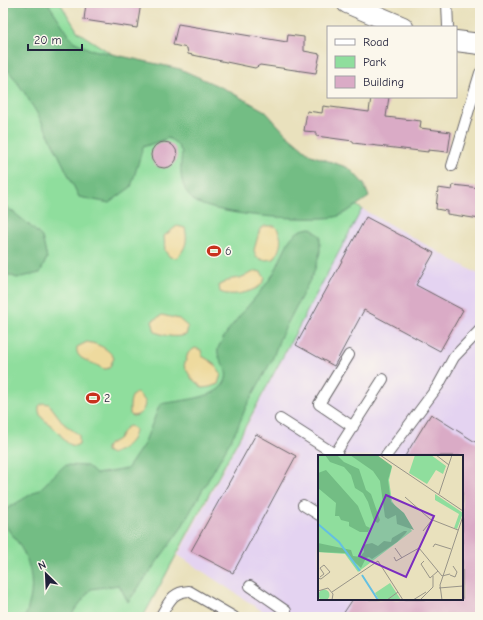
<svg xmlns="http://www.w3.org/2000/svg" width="483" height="620" font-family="'Comic Neue',sans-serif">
<rect width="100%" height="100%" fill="#fbf7ec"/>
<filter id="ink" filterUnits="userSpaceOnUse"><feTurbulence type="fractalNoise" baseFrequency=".025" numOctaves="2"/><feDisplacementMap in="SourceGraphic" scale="8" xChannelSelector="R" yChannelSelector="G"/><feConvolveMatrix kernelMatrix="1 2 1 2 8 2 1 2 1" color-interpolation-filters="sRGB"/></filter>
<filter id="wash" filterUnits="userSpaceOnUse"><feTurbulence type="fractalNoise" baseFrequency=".012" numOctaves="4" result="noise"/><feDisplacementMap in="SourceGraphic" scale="16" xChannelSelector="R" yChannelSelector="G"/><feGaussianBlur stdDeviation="0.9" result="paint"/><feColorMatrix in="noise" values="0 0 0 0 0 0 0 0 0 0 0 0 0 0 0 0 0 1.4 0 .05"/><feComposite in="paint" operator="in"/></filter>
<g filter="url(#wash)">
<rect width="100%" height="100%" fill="#e9e1bd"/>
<path fill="#e4d3f1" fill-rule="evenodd" d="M 362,209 L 480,275 L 480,617 L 271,617 L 178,555 ZM 319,456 L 462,456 L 462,599 L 319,599 Z"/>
<path fill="#8fde9d" stroke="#58806c" d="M 3,3 L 60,3 L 78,32 L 173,94 L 362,209 L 143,617 L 3,617 Z"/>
<path fill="#73bd84" stroke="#4a7060" d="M 3,3 L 48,3 L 73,41 L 89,49 L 180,69 L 225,89 L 265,111 L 285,133 L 311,155 L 349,168 L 364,184 L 369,197 C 361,202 343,216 335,217 C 310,221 207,216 191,198 C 179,184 180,169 182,152 L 176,143 L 168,138 L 143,147 L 131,187 L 109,203 L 79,197 C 57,153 36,102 3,64 Z
M 3,204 L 27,223 L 42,237 L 47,258 L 40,273 L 17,278 L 3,273 Z
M 311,228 L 320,236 L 320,252 L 314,272 L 280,338 L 272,360 L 246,407 L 237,429 L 180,530 L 128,602 L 119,585 L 91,589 L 74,611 L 72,617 L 24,617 C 28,613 28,606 30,600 C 34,583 30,561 20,546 C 12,532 3,529 3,511 L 40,489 L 65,465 L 87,466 L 96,474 L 127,469 L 144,444 L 160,404 C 176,401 210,399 221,387 C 237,370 212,360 219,346 C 232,320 255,301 272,276 C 279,266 284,247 291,238 C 297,231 302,229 311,228 Z"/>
<path fill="#eeda9e" stroke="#887e6c" d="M 177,226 L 185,228 C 188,241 186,248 177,258 L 170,257 L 165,251 L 164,236 Z
M 265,226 L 275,226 C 284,237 281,248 274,259 L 263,260 L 256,257 L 254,250 L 260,229 Z
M 256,271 L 261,272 L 265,278 C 264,280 262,284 260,286 C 251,293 230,297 220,292 L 219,285 L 232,279 L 240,278 Z
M 162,315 L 179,319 L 188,327 L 186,335 C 174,338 166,336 155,332 L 152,321 Z
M 87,342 C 98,344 108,348 114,358 L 109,368 C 103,371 100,366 94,364 C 86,360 75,358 77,347 Z
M 195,348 L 201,350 L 202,356 L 212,362 L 221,374 L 218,384 L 210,387 L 203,388 L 192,379 L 184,366 L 188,353 Z
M 137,392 L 145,401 C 145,409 141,416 132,416 L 130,414 C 130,405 129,396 137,392 Z
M 43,403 L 49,404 L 64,424 L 79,435 L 79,444 L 75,446 C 64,444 63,436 56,430 C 49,422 37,419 39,406 Z
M 130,426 L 135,429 C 135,442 122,450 111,454 L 106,451 C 105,443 114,443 119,438 C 123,433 123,428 130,426 Z"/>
<g id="blocks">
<path fill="#daabc6" d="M 86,3 L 141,3 L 137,28 L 84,20 Z
M 178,24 L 287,42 L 288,35 L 304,37 L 304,51 L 320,54 L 316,73 L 260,65 L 255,68 L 188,54 L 187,48 L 173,45 Z
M 371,97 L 389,97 L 386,117 L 421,121 L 420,128 L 451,132 L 448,152 L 428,150 L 428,152 L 353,143 L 353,141 L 316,136 L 316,132 L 304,131 L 307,111 L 322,113 L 323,106 L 369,112 Z
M151 155a13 13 0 1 1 26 0a13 13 0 1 1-26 0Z
M 453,185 L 480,188 L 480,219 L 447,214 L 447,211 L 436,209 L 438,188 L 452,190 Z
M 366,217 L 434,253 L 416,285 L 463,310 L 440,351 L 364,310 L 334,366 L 296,345 Z
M 431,414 L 480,445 L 480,607 L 474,617 L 341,617 L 353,599 L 462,599 L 462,456 L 405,456 Z
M 256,434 L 296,456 L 233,573 L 191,551 Z"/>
</g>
</g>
<g filter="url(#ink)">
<use href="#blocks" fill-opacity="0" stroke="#686568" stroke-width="1"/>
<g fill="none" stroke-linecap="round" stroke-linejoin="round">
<defs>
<path id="lane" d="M 447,3 L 448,27
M 452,166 L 480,73
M 349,355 L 319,404 L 353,427
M 280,419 L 338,456
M 335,454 L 383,379
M 386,456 L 438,386 L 454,357 L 480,330
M 303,505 L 319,515
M 250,586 L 286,611
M 160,617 C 169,603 171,592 189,591 L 234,617"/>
<path id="street" d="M 347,3 L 403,27
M 456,41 L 480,44"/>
</defs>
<use href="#lane" stroke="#686568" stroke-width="12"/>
<use href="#street" stroke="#686568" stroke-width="22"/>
<use href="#lane" stroke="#fff" stroke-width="10"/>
<use href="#street" stroke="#fff" stroke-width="20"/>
</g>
</g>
<defs>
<symbol id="stadium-bare" viewBox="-9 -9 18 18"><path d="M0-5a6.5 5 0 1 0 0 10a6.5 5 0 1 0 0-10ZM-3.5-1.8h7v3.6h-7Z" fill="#c8321e" stroke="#fbf7ec" stroke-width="2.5" paint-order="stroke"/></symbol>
</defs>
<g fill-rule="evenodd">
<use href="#stadium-bare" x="204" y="241" width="20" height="20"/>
<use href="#stadium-bare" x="83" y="388" width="20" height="20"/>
</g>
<g text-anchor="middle" stroke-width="3.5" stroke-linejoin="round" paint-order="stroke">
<g font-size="12" fill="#22223b" stroke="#fbf7ec" text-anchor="start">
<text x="225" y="255">6</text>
<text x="104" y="402">2</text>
</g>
</g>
<g transform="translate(318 455)">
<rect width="145" height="145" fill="#e9e1bd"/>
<path d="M 0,0 L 57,0 L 74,12 L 71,25 L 74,46 L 94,76 L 40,117 L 27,99 L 0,97 ZM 97,0 L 113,0 L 128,11 L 125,19 L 118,15 L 109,29 L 91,18 ZM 117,39 L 145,58 L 139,74 L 136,73 L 141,59 L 117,45 ZM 72,128 L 83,145 L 61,145 L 57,138 ZM0.5 140a5.5 5.5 0 1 1 11 0a5.5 5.5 0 1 1-11 0Z" fill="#8fde9d"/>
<path d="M 7,0 L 19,0 L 26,7 L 41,14 L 48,35 L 53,39 L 62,65 L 60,68 L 56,66 L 50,47 L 45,38 L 37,33 L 33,20 L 26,12 L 12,7 ZM 32,0 L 59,0 L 74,11 L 70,25 L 73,47 L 86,58 L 96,75 L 79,69 L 78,60 L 70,64 L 67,62 L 62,26 L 55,16 ZM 8,15 L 40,51 L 48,71 L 52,73 L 50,77 L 42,77 L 31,71 L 31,67 L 23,65 L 21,61 L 17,61 L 18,48 L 0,33 L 0,18 ZM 86,76 L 89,76 L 88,78 L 79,87 L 54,104 L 51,102 L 48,103 L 43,113 L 27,98 L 0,97 L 0,88 L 33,95 L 35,101 L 42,102 L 46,97 L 45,90 L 54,88 L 60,91 L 66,86 L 73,87 L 74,83 Z" fill="#73bd84"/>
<path fill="none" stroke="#64c0e2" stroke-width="2" d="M 0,69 L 21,87 L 42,116M 44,120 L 60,145"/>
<path fill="none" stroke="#999589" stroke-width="1" d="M 62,0 L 145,56M 118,0 L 131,10M 121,39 L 134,0M 87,42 L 112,64 L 140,75M 105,76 L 114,65M 115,92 L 117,89 L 133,94M 77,93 L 84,103M 76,102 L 78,106 L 101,93 L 124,121 L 132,119M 106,106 L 103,109 L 112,123 L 120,116M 132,120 L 137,122 L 139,117 L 135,111M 0,123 L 3,124 L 12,117 L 6,110 L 2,113 L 6,119 L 2,122M 121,133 L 145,131M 0,136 L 10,133 L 15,139 L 14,145M 14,137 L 60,106 L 85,145M 69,145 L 80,137M 95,145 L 108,137M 102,145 L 115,132 L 115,121M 124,145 L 122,130 L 145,61"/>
<path fill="#7b2cbf" fill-opacity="0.15" stroke="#7b2cbf" stroke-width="2" d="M 68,40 L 116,61 L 88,122 L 41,101 Z"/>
<rect width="145" height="145" fill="none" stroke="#22223b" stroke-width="2"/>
</g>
<rect width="483" height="620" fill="none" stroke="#fbf7ec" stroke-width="16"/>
<rect x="327" y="26" width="130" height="72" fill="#fbf7ec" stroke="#a4a2a5"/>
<rect x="335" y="39" width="20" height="6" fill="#ffffff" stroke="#a4a2a5"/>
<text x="363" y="46" font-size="12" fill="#22223b">Road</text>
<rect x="335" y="56" width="20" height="12" fill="#8fde9d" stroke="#a4a2a5"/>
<text x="363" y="66" font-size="12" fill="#22223b">Park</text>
<rect x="335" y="76" width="20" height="12" fill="#daabc6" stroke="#a4a2a5"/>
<text x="363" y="86" font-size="12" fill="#22223b">Building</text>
<g transform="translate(46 574) rotate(336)" stroke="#fbf7ec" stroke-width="3" paint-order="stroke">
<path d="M0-3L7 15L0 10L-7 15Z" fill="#22223b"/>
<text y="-6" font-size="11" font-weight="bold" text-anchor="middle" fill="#22223b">N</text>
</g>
<path d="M28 44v6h54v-6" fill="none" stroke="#22223b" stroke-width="2"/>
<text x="34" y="44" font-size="12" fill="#22223b" stroke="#fbf7ec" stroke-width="3" paint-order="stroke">20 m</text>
</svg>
